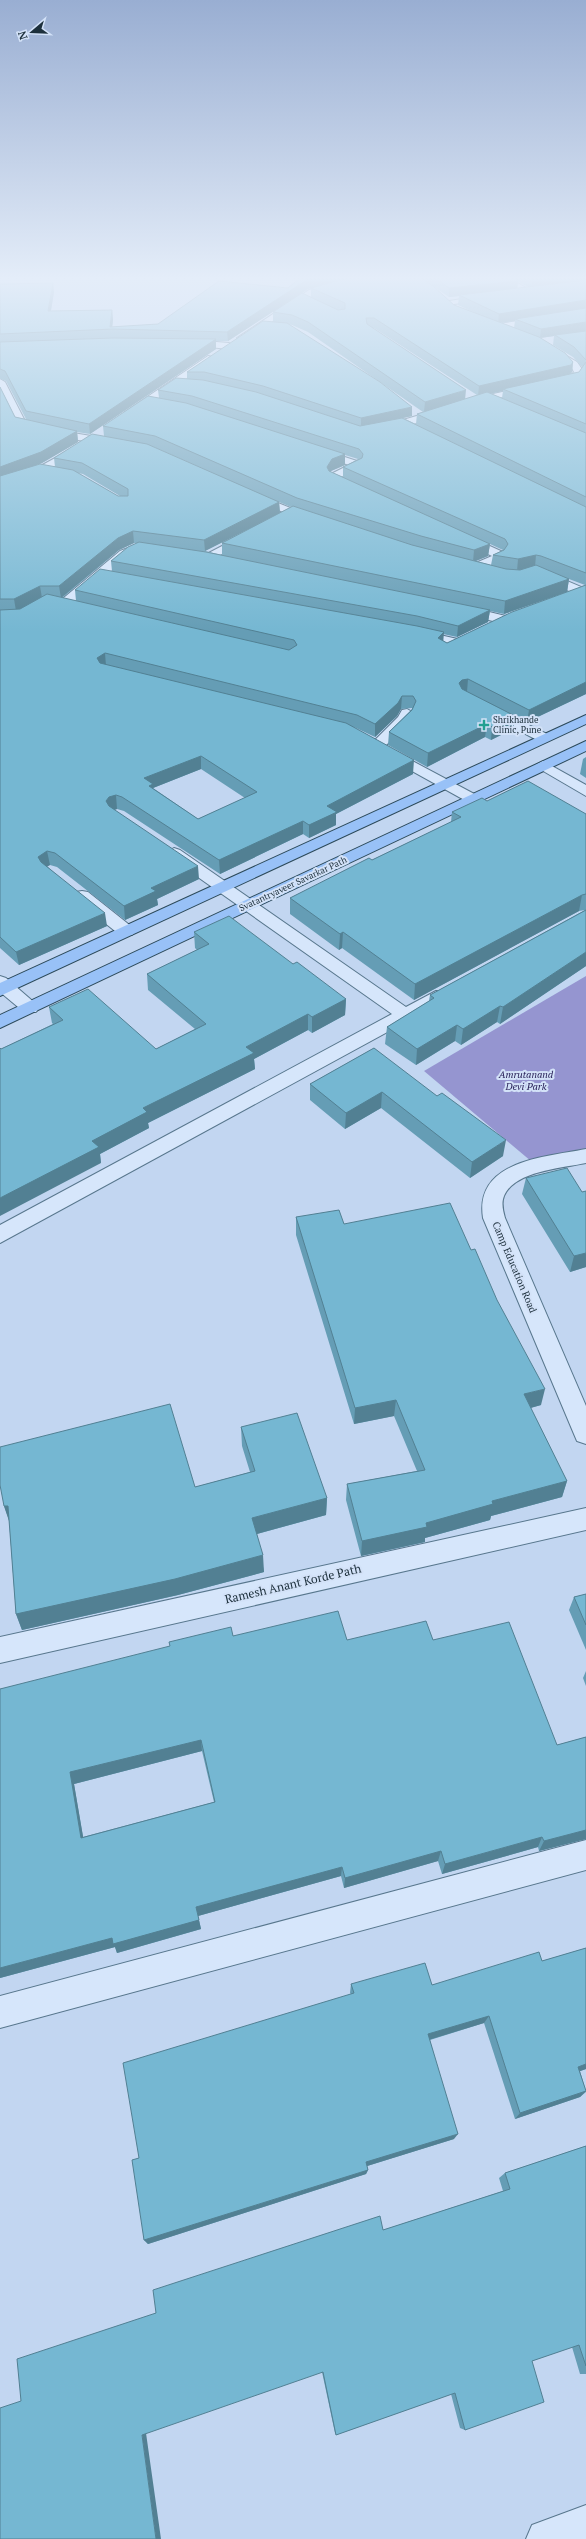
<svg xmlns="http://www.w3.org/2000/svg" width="586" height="2539" font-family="'PT Serif',serif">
<rect width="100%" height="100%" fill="#c2d6f1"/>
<path fill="#9595d0" d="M 586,976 L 586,1156 L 538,1167 L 424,1071 Z"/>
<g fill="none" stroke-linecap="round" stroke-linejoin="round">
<defs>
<path id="minor" d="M 362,277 L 375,277 L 315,294 L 244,340 L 237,338 L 309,290 Z
M 499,277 L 508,277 L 534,293 L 527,295 Z
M 487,295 L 490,295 L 490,299 L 447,305 L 443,302 Z
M 586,310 L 586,316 L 499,330 L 495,327 L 499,324 Z
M 191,340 L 229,343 L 233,346 L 229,349 L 188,345 L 187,343 Z
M 548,345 L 577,362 L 584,372 L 576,381 L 489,400 L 407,426 L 381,431 L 376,428 L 484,396 L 570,377 L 574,372 L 571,366 L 545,350 L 543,348 Z
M 208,356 L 216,358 L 133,416 L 125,416 L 125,412 Z
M 0,379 L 5,382 L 26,423 L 43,428 L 115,440 L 120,443 L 115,446 L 41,434 L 18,427 L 0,391 Z
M 79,445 L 84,448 L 83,450 L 34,478 L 0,487 L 0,481 L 26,474 Z
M 317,448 L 360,462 L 360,468 L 339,478 L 357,487 L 357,491 C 347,494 332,485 328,477 L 329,475 L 349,465 L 313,453 L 313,449 Z
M 253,493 L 318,519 L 320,521 L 314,524 L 310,523 L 249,498 L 249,494 Z
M 249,532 L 253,533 L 253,537 L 211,560 L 207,561 L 201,557 Z
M 461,533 L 503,552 L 505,555 C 499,563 481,573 471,571 L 471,565 L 492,556 L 457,539 L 457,535 Z
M 136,545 L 140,546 L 140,552 L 128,557 L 68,607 L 60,607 L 58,604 L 60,601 L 120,551 Z
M 541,570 L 586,589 L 586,595 L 578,595 L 537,577 L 535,574 L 537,571 Z
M 460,605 L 510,617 L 511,620 L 505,624 L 456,612 L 454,609 Z
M 413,629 L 462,640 L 464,643 L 457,647 L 408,636 L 406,633 Z
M 488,705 L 549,735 L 551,738 L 544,742 L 539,741 L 483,712 L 481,709 Z
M 407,709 L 414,713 L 410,722 L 382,749 L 372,749 L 370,746 L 372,743 L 398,717 L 402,710 Z
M 388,748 L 478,796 L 481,799 L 478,802 L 468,802 L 383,755 L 381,752 L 383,749 Z
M 543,761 L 586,785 L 586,796 L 538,768 L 536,765 Z
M 174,848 L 180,850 L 406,1007 L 436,991 L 448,991 L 451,995 L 448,999 L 0,1243 L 0,1225 L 392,1014 L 168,856 L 166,853 Z
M 82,891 L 88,892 L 132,927 L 135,931 L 132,935 L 120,935 L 76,900 L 74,896 L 76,892 Z
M 0,976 L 6,978 L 36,1004 L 39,1008 L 36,1012 L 24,1012 L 0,992 Z
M 586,1149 L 586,1163 C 563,1168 514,1171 504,1196 C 501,1203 503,1211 505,1218 L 586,1406 L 586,1444 L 577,1441 L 574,1434 L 483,1218 C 474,1160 546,1157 586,1149 Z
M 586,1508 L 586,1530 L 0,1663 L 0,1637 Z
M 586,1840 L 586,1870 L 0,2028 L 0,1996 Z
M 586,2505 L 586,2539 L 526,2539 L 532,2525 Z"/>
<path id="major" d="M 586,715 L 586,724 L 0,996 L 0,983 Z
M 586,741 L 586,751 L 0,1028 L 0,1015 Z"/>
</defs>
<use href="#minor" stroke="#58778d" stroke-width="2"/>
<use href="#major" stroke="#2c4a5a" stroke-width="2"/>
<use href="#minor" fill="#d6e6fb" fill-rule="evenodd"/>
<use href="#major" fill="#98c1f7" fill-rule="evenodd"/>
</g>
<path fill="#659db5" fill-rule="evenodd" d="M 301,277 L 586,277 L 586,694 L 527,722 L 506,711 L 515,716 L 513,729 L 491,740 L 485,737 L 427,767 L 388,745 L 389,732 L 412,709 L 412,708 L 401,709 L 397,716 L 375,737 L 356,728 L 351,726 L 413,774 L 336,814 L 336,825 L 309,838 L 303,834 L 220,874 L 124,811 L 117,809 L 114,810 L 199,879 L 157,899 L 158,905 L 125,920 L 57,867 L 50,865 L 47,866 L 107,926 L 19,965 L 0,948 L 0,387 L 15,417 L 26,419 L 6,381 L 0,379 L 0,284 L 54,292 L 51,311 L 112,310 L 113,320 L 112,327 L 158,324 L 288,288 ZM 424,280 L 449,297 L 459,296 L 458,305 L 475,313 L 454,305 ZM 518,281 L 526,286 L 529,287 L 517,289 ZM 321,286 L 311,288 L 311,298 L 273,312 L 273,322 L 187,372 L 187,379 L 158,390 L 159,398 L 103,426 L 104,436 L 54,458 L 55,467 L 36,465 L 42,463 L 78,442 L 77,432 L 90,434 L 216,349 L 216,341 L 228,341 L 308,289 ZM 515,321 L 514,328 L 501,323 ZM 288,324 L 292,325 L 308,332 L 423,412 L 417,414 L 416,424 L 403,418 L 412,416 ZM 372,328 L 374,328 L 477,395 L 466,399 ZM 554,336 L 553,345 L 573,357 L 582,367 L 579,372 L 571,373 L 572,372 L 573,362 L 540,338 ZM 503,391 L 502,398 L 491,394 ZM 153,447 L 156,448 L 225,478 ZM 345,455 L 358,459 L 343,467 L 343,477 L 331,472 L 331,471 L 345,465 ZM 78,473 L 83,474 L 120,496 L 118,496 ZM 279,502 L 291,507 L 222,543 L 222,555 L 205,551 L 280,513 ZM 134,543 L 137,543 L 111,561 L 112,571 L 75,590 L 76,601 L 62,598 L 119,550 ZM 490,544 L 503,550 L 493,555 L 491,565 L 476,561 L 488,556 ZM 569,579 L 585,585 L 447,643 L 443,641 L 443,634 L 457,637 L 488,622 L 490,611 L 504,614 L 567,592 ZM 201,769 L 245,798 L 198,819 L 153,788 Z
M 586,757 L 586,778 L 580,774 L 583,759 Z
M 487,801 L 586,814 L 586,966 L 500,1024 L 497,1022 L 461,1045 L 455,1041 L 416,1065 L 385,1044 L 387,1027 L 429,1001 L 430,995 L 585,910 L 579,911 L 414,1000 L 342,948 L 339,950 L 290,914 L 290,898 L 372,860 L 451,822 L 452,812 Z
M 194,932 L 293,964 L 346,999 L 345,1015 L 312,1033 L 308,1030 L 254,1059 L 255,1069 L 148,1123 L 149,1128 L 100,1154 L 101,1163 L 1,1049 L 53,1024 L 52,1023 L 49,1007 L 156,1049 L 195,1029 L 148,990 L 147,974 L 197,950 L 195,948 Z
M 374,1048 L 503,1156 L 470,1178 L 381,1108 L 345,1129 L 310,1100 L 310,1084 Z
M 526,1178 L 582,1192 L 586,1267 L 570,1272 L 522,1194 Z
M 296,1217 L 344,1224 L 541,1405 L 530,1408 L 567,1481 L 562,1497 L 491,1516 L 490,1520 L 425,1538 L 425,1542 L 361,1556 L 346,1500 L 347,1484 L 417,1471 L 394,1416 L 354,1424 L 296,1235 Z
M 241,1427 L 327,1498 L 326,1515 L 257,1534 L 264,1572 L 178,1595 L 22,1630 L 16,1614 L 9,1520 L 4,1506 L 195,1487 L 250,1472 L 242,1446 Z
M 586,1594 L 586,1650 L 569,1610 L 574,1597 Z
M 233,1636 L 347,1640 L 433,1640 L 557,1745 L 586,1737 L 586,1839 L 539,1851 L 538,1847 L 442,1874 L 438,1861 L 344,1888 L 341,1876 L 198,1916 L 201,1929 L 117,1953 L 115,1947 L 0,1978 L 0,1689 ZM 202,1751 L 214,1802 L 83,1837 L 74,1784 Z
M 586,1671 L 586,1686 L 583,1678 Z
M 586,1948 L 586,2069 L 580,2071 L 586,2092 L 580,2097 L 515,2119 L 484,2023 L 430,2040 L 454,2139 L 367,2166 L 368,2170 L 366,2174 L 148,2244 L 144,2240 L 139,2158 L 351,1994 L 350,1993 L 351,1984 L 432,1985 L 542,1961 Z
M 586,2146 L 586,2374 L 580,2374 L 572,2347 L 532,2361 L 465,2430 L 460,2428 L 451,2394 L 336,2435 L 335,2433 L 322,2372 L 21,2401 L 156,2313 L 383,2230 L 503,2191 L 499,2178 L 505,2173 Z"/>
<path fill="#528093" d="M 319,277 L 357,277 L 308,289 L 228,341 L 227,332 L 308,279 Z
M 557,277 L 586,277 L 586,283 L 531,288 L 532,279 Z
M 518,281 L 517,290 L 459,295 L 459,296 L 449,297 L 449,288 Z
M 53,283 L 54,292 L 49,321 L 48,311 Z
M 586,300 L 586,309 L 515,319 L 515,321 L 498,323 L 499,314 Z
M 112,310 L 113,320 L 112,329 L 110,327 Z
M 586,322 L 586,332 L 555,335 L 554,336 L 540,338 L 541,329 Z
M 216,339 L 216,349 L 90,434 L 89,424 Z
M 573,362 L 572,372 L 569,376 L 503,389 L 503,391 L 478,396 L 479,386 Z
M 466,390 L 465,400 L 424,412 L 425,402 Z
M 412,407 L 412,416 L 361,427 L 361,418 Z
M 77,431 L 78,442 L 42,463 L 0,479 L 0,467 Z
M 345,454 L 345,465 L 331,471 L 327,478 L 327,467 L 332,459 Z
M 279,502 L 280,513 L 205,551 L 204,540 Z
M 133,531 L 134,543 L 119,550 L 61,598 L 59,586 L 118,538 Z
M 490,544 L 488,556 L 473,562 L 474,550 Z
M 536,555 L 535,567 L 517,571 L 518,559 Z
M 569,579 L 567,592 L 504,614 L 505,601 Z
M 40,586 L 42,598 L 16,611 L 14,599 Z
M 490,610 L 488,622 L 457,637 L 458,626 Z
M 444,632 L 443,645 L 438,638 Z
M 105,653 L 106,666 L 99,671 L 97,658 Z
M 468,679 L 467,692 L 461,693 L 459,683 L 462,680 Z
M 586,682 L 586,694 L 527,722 L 529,710 Z
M 402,696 L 401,709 L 397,716 L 375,737 L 375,724 Z
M 515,716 L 513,729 L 491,740 L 492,727 Z
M 487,724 L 485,737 L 427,767 L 428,753 Z
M 201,756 L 201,769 L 153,788 L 154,797 L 144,778 Z
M 414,760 L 413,774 L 336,814 L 336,825 L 309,838 L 309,825 L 327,806 Z
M 116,795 L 117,809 L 111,811 L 106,801 L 109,797 Z
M 303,821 L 303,834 L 220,874 L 219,860 Z
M 47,851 L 50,865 L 41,870 L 38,857 Z
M 198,866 L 199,879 L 157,899 L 158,905 L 125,920 L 124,906 L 151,888 Z
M 582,895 L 579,911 L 414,1000 L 415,984 Z
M 105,913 L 107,926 L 19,965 L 16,952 Z
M 343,932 L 342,948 L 339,950 L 340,934 Z
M 586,952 L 586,966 L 500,1024 L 503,1007 Z
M 346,999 L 345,1015 L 312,1033 L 312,1017 Z
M 500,1006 L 497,1022 L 461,1045 L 463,1029 Z
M 308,1014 L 308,1030 L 254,1059 L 255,1069 L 148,1123 L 149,1128 L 100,1154 L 101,1163 L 0,1216 L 0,1198 L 92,1141 L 143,1108 L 246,1047 Z
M 457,1025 L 455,1041 L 416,1065 L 417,1049 Z
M 382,1092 L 381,1108 L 345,1129 L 346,1113 Z
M 506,1140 L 503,1156 L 470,1178 L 472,1162 Z
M 586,1253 L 586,1267 L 570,1272 L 574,1256 Z
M 545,1389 L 541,1405 L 520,1411 L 524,1394 Z
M 396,1400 L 394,1416 L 354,1424 L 355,1408 Z
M 567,1481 L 562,1497 L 491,1516 L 490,1520 L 425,1538 L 425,1542 L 361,1556 L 362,1541 L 426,1523 L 492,1501 Z
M 327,1498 L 326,1515 L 253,1535 L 252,1518 Z
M 4,1506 L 8,1506 L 10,1524 Z
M 263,1555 L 264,1572 L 178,1595 L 22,1630 L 16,1614 Z
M 201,1740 L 202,1751 L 74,1784 L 85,1848 L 81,1838 L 70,1772 Z
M 586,1830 L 586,1839 L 539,1851 L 544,1841 Z
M 542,1837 L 538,1847 L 442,1874 L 445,1864 Z
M 441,1851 L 438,1861 L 344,1888 L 345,1878 Z
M 342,1867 L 341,1876 L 198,1916 L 196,1907 Z
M 199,1920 L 201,1929 L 117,1953 L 115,1947 L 0,1978 L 0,1968 L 112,1938 Z
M 489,2016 L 484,2023 L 425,2041 L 428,2034 Z
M 586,2064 L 586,2069 L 572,2074 L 578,2067 Z
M 586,2091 L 580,2097 L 515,2119 L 520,2113 Z
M 458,2134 L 454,2139 L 364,2167 L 366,2162 Z
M 368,2170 L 366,2174 L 148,2244 L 144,2240 Z
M 146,2433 L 161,2539 L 156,2539 L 142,2435 Z"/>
<path fill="#75b7d2" stroke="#528093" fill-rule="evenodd" d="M 301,277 L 319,277 L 308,279 L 227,332 L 113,329 L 0,334 L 0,284 L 53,283 L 48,311 L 112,310 L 110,327 L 158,324 L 219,281 L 288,288 Z
M 351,277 L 420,277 L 433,286 L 454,305 L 539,337 L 565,353 L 573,362 L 571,365 L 479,386 L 374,318 L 366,318 L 367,324 L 466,390 L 425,402 L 308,322 L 292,315 L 273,312 L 302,293 L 338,310 L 345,309 L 345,303 L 311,288 Z
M 434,277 L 511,277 L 518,281 L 449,288 Z
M 528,277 L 557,277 L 532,279 Z
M 586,280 L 586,300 L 499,314 L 459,295 Z
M 586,308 L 586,322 L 541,329 L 515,319 Z
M 263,321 L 287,323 L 380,382 L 412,407 L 361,418 L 263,386 L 204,372 L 187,372 Z
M 586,331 L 586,360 L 574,347 L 555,335 Z
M 113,338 L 216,339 L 89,424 L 26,411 L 5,371 L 0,369 L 0,342 Z
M 586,362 L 586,424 L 503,389 L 579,372 Z
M 176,378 L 203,380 L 256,392 L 360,426 L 402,418 L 586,507 L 586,573 L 541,556 L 536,555 L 518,559 L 493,555 L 504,550 L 508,544 L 505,539 L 343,467 L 362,458 L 363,454 L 359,449 L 192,396 L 158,390 Z
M 0,387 L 15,417 L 77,431 L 41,452 L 0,467 Z
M 487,392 L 586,433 L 586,497 L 417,414 Z
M 148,396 L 186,403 L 345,454 L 332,459 L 327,467 L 329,471 L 490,544 L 474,550 L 421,536 L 297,498 L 155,436 L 103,426 Z
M 92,434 L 147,444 L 279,502 L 204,540 L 133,531 L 118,538 L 59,586 L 40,586 L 14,599 L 0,599 L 0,476 L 40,464 L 73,470 L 118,496 L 128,496 L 128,489 L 82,463 L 54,458 Z
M 293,506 L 412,545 L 506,569 L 520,570 L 536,565 L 569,579 L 505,601 L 222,543 Z
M 139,542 L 206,552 L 490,610 L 458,626 L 417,616 L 111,561 L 128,547 Z
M 100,569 L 417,626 L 444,632 L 438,638 L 447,643 L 512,612 L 586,585 L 586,682 L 529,710 L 468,679 L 462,680 L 459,683 L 462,689 L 515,716 L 492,727 L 487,724 L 428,753 L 389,732 L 412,710 L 416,701 L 413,696 L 402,696 L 398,703 L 375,724 L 357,715 L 105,653 L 97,658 L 100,663 L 346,723 L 414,760 L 327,806 L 337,812 L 309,825 L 303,821 L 219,860 L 122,797 L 116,795 L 109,797 L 106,801 L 109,806 L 198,866 L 151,888 L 156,891 L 124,906 L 55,853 L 47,851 L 38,857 L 41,862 L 105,913 L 16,952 L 0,937 L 0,610 L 20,609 L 47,594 L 289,650 L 297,645 L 294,640 L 75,590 ZM 201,756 L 257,792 L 198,819 L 149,786 L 153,784 L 144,778 Z
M 528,781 L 586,814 L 586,894 L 582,895 L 415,984 L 343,932 L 340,934 L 290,898 L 369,858 L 372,860 L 461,817 L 452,812 L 482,798 L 487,801 Z
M 586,910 L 586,952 L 503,1007 L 500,1006 L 463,1029 L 457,1025 L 417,1049 L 387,1027 L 434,998 L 430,995 Z
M 229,916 L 293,964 L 297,962 L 346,999 L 312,1017 L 308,1014 L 246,1047 L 254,1053 L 143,1108 L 147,1112 L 92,1141 L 99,1147 L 0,1198 L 0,1048 L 1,1049 L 63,1020 L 49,1007 L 88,989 L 156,1049 L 206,1024 L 147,974 L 209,944 L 194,932 Z
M 374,1048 L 437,1096 L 442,1093 L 506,1140 L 472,1162 L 382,1092 L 346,1113 L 310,1084 Z
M 567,1168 L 582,1192 L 586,1191 L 586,1253 L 574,1256 L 526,1178 Z
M 450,1203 L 471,1250 L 475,1249 L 497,1300 L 545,1389 L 524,1394 L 567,1481 L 492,1501 L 493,1504 L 426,1523 L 427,1527 L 362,1541 L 347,1484 L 425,1470 L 396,1400 L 355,1408 L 296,1217 L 339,1210 L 344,1224 Z
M 170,1404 L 195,1487 L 255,1471 L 241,1427 L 297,1413 L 327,1498 L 252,1518 L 263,1555 L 175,1579 L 16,1614 L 8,1506 L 4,1506 L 0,1485 L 0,1447 Z
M 586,1594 L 586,1625 L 574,1597 Z
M 338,1611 L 347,1640 L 426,1621 L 433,1640 L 509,1622 L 557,1745 L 586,1737 L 586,1830 L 544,1841 L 542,1837 L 445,1864 L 441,1851 L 345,1878 L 342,1867 L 196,1907 L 199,1920 L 113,1944 L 112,1938 L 0,1968 L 0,1689 L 170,1646 L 169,1642 L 231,1627 L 233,1636 ZM 201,1740 L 215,1802 L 81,1838 L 70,1772 Z
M 586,1948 L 586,2064 L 578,2067 L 586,2091 L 520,2113 L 489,2016 L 428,2034 L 458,2134 L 366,2162 L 368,2170 L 144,2240 L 132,2160 L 139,2158 L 123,2063 L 354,1993 L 351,1984 L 425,1963 L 432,1985 L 539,1952 L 542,1961 Z
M 586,2146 L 586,2366 L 579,2345 L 532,2361 L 544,2402 L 465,2430 L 455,2393 L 336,2435 L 323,2372 L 142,2435 L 156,2539 L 0,2539 L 0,2408 L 21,2401 L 17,2359 L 156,2313 L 153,2290 L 380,2216 L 383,2230 L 510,2189 L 505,2173 Z"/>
<linearGradient id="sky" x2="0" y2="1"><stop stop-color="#99aed2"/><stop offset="0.44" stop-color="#e4edf9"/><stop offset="1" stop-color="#e4edf9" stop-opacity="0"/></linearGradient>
<rect width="586" height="632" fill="url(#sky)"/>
<path fill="#23a091" stroke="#d3e2f8" stroke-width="1.5" d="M482 719h4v4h4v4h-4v4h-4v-4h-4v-4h4z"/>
<g text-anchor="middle" stroke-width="4" stroke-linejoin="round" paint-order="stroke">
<g font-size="9" fill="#1d303c" stroke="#d3e2f8" text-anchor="start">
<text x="493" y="723">Shrikhande<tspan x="493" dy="10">Clinic, Pune</tspan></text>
</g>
<g font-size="9" fill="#1d303c" stroke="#d3e2f8">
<text transform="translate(293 884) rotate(-25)" y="3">Svatantryaveer Savarkar Path</text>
</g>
<g font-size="10" font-style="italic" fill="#292259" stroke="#d3e2f8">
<text x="526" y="1078">Amrutanand<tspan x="526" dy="12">Devi Park</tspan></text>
</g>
<g font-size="10" fill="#1d303c" stroke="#d3e2f8">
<text transform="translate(515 1267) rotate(67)" y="4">Camp Education Road</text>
</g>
<g font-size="12" fill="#1d303c" stroke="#d3e2f8">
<text transform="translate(293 1584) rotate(-13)" y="4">Ramesh Anant Korde Path</text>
</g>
</g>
<g transform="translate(32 32) rotate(251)" stroke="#d3e2f8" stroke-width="3" paint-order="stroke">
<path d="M0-3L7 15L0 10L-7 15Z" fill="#1d303c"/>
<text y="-6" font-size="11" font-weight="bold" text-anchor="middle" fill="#1d303c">N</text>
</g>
</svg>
